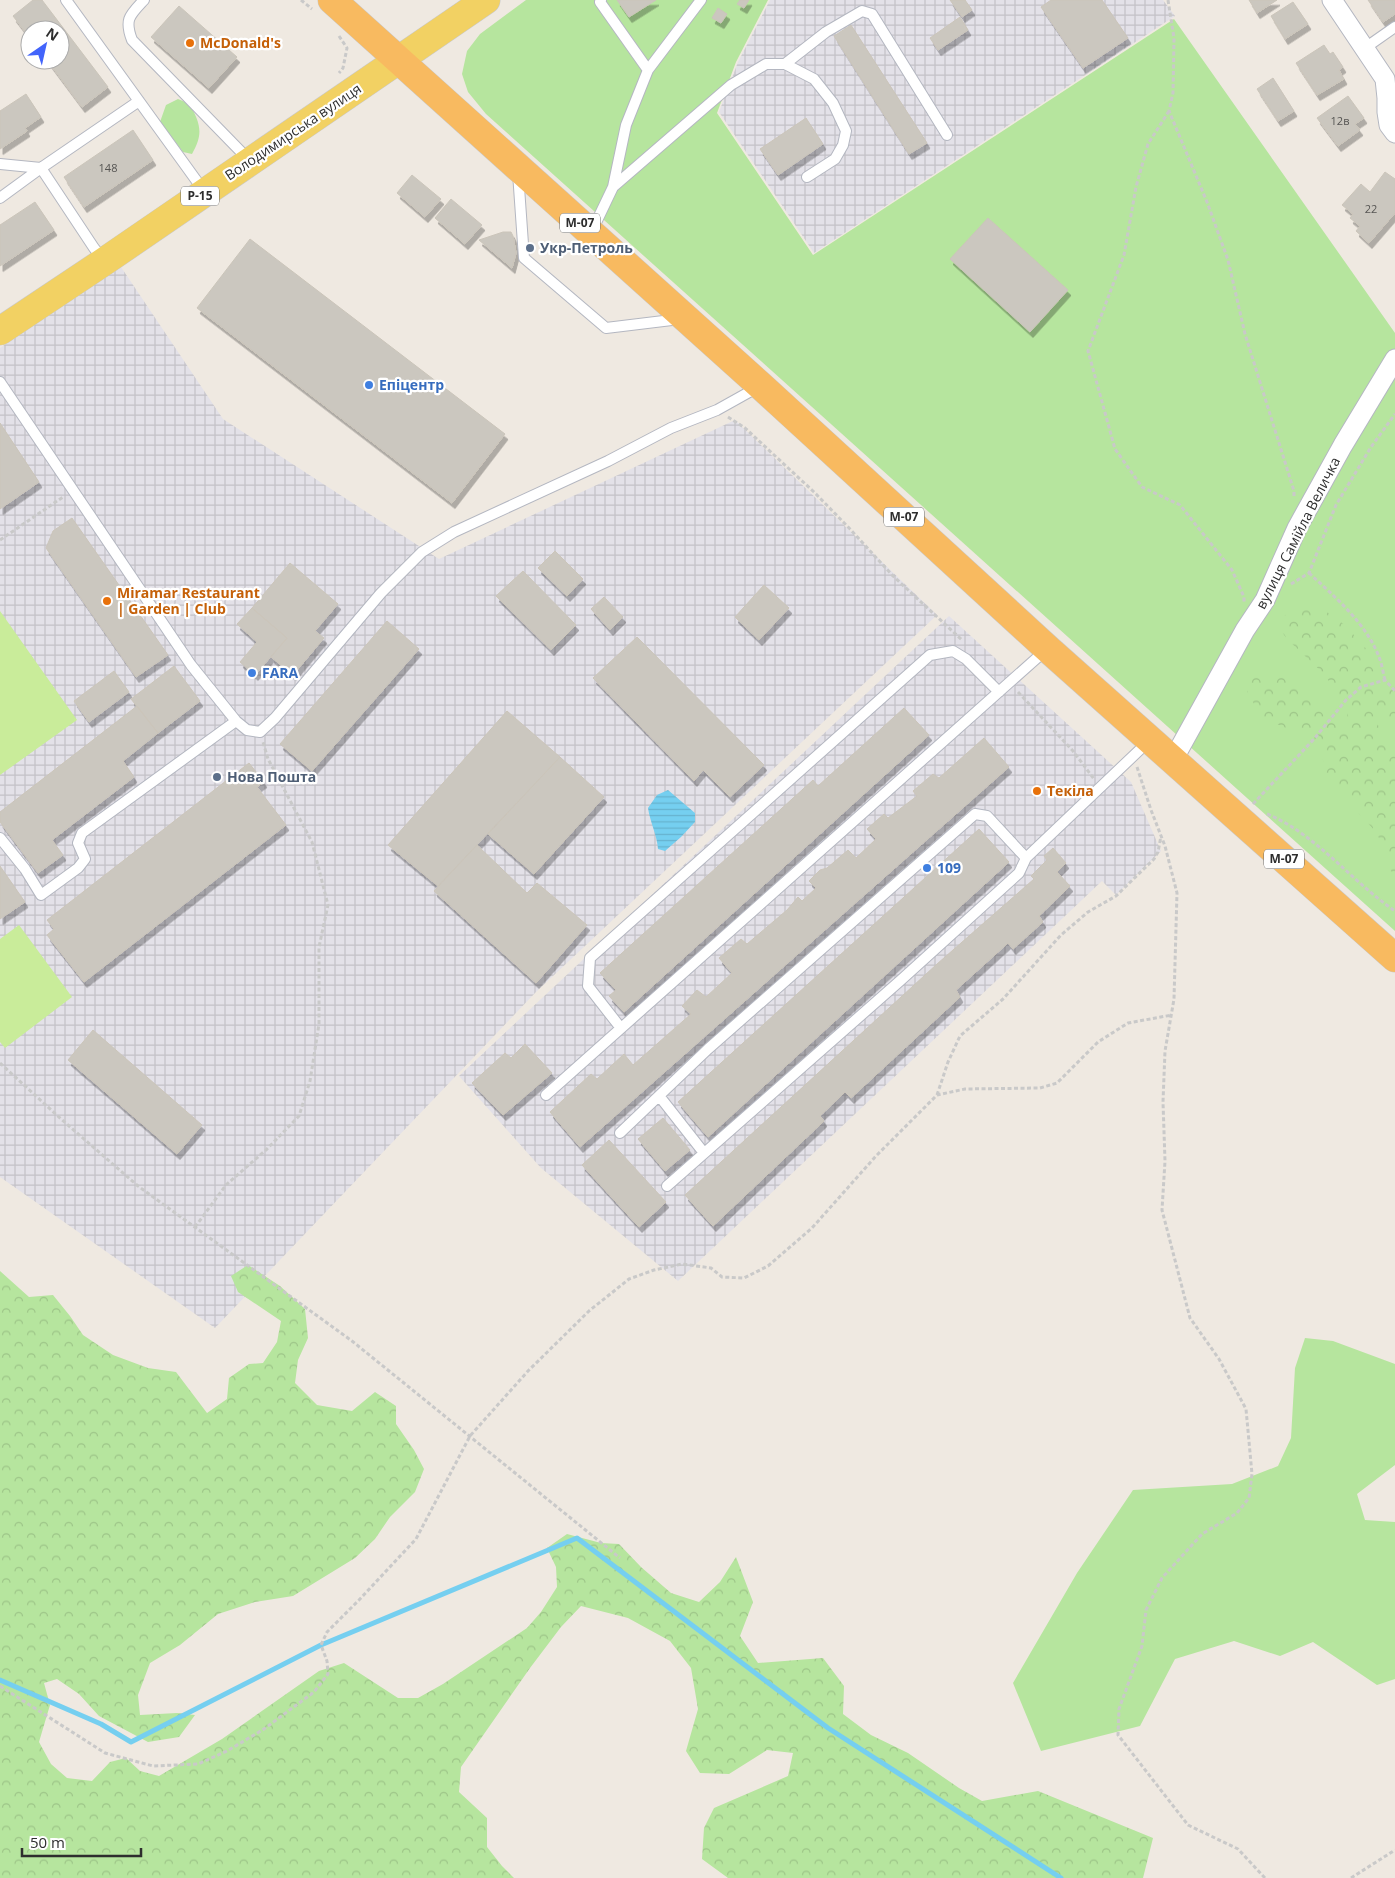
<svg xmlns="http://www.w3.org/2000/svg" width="1395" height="1878" font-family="'Open Sans',sans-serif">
<defs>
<pattern id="industrial-grid" width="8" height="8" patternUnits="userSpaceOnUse" patternTransform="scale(1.25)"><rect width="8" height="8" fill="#e3e1e8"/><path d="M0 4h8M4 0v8" fill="none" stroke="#c3c1c7"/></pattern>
<pattern id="forest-crowns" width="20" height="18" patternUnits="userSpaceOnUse" patternTransform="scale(1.25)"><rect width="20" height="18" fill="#b6e59e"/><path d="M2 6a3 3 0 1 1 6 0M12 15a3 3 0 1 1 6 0" fill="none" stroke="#9dc588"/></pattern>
<pattern id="water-rules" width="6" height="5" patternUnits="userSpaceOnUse" patternTransform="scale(1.25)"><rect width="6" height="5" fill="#75cff0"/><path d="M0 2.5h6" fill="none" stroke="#66b2ce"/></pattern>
<filter id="shadow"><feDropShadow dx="3" dy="5.5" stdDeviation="0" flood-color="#0004"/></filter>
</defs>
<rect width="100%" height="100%" fill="#efe9e1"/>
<path fill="url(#industrial-grid)" d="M 770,0 L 1163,0 L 1175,16 L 814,253 L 719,112 L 738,62 Z
M 121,267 L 223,419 L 439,559 L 735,420 L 937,615 L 536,992 L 215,1328 L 0,1177 L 0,348 Z
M 949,616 L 1131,782 L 1161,851 L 1116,895 L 1102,881 L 678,1281 L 541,1168 L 459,1076 Z"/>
<path fill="#b6e59e" d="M 526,0 L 768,0 L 736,62 L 717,113 L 813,255 L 1174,19 L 1395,333 L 1395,931 L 486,114 L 468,92 L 462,74 L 467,51 L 480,34 Z
M 178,99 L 190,104 C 200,124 204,133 192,154 L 183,152 L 160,122 L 166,105 Z
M 1305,1338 L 1333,1341 L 1395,1364 L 1395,1465 L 1357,1494 L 1365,1520 L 1395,1522 L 1395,1679 L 1377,1685 L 1313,1642 L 1280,1656 L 1234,1641 L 1175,1659 L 1140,1726 L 1041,1751 L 1013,1683 L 1077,1573 L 1133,1490 L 1232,1484 L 1278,1466 L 1291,1438 L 1295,1368 Z"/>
<path fill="url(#forest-crowns)" d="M 1299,606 L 1320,607 L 1345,625 L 1369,652 L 1375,675 L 1375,687 L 1395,685 L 1395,716 L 1376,720 L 1384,740 L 1395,752 L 1395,877 L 1393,876 L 1377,833 L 1324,776 L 1322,744 L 1261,717 L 1247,691 L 1252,672 L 1280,673 L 1308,692 L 1346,733 L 1348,709 L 1324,674 L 1287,639 L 1275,622 Z
M 248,1265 L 280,1286 L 305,1309 L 308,1338 L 298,1360 L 295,1383 L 317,1405 L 352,1411 L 375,1392 L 396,1406 L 396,1424 L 414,1450 L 424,1469 L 415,1492 L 390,1517 L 375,1539 L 355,1558 L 293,1596 L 255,1602 L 218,1614 L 180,1645 L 150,1663 L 138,1695 L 140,1715 L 177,1713 L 195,1715 L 179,1737 L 148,1742 L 99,1716 L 79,1694 L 57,1679 L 44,1683 L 50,1705 L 39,1742 L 51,1764 L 67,1778 L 92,1781 L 110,1762 L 126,1758 L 140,1771 L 159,1776 L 222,1739 L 319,1671 L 344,1663 L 398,1698 L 418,1698 L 443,1684 L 527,1628 L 541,1612 L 557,1587 L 556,1567 L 547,1548 L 567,1534 L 601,1543 L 619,1544 L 641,1567 L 671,1593 L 699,1602 L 720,1582 L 736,1557 L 753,1602 L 740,1636 L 758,1663 L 823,1658 L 844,1686 L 843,1714 L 871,1735 L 908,1753 L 959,1788 L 982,1801 L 1038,1791 L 1153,1838 L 1143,1878 L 728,1878 L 702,1859 L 704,1828 L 714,1808 L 788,1776 L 793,1753 L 767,1750 L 729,1774 L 700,1773 L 686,1751 L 698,1709 L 691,1668 L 670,1641 L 628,1618 L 581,1606 L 561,1627 L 530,1668 L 461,1767 L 459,1792 L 487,1818 L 487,1847 L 502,1866 L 514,1878 L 0,1878 L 0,1271 L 29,1297 L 53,1295 L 70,1316 L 83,1335 L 113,1355 L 148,1368 L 176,1372 L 207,1413 L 227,1399 L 229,1378 L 249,1364 L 263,1363 L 277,1342 L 281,1321 L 238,1292 L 231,1276 Z"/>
<path fill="#c9ec9a" d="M 0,611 L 77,720 L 0,775 Z
M 19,925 L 72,997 L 5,1048 L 0,1042 L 0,939 Z"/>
<path fill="url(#water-rules)" d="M 668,790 L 695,813 L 695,822 L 681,837 L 665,851 L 658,849 C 657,835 650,822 648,808 L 657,795 Z"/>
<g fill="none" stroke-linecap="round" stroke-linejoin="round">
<path stroke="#75cff0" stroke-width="5" d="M 0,1680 L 101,1724 L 131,1742 L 321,1645 L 577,1538 L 828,1728 L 1061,1878"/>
</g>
<path fill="#cbc7bf" stroke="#cbc5ba" filter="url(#shadow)" d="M 33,0 L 42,0 L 108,87 L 82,107 L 47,60 L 60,60 L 60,30 L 30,30 L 30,38 L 13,16 Z
M 617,0 L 656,0 L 629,17 Z
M 740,0 L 749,0 L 744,8 L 737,4 Z
M 950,0 L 965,0 L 972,10 L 962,17 Z
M 1051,0 L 1102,0 L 1128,38 L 1083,68 L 1041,7 Z
M 1249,0 L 1277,0 L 1257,13 Z
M 1368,0 L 1395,0 L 1395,14 L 1383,22 Z
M 1293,2 L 1308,24 L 1285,39 L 1271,16 Z
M 179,6 L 237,57 L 209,88 L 151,37 Z
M 718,8 L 727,14 L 721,23 L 712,18 Z
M 960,17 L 968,30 L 938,50 L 930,38 Z
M 851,25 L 927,143 L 909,154 L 834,36 Z
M 1324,45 L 1330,54 L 1333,52 L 1343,67 L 1339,70 L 1344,79 L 1317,95 L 1296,63 Z
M 1273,78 L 1294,111 L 1278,121 L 1257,89 Z
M 26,94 L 41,117 L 25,128 L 27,131 L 0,149 L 0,111 Z
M 1348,96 L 1364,118 L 1355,124 L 1360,130 L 1338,146 L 1317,118 Z
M 806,118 L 823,144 L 778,175 L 760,149 Z
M 133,130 L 153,160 L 84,207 L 64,177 Z
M 1385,172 L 1395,179 L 1395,213 L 1369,243 L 1356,231 L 1360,226 L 1350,218 L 1353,214 L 1342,205 L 1361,184 L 1370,192 Z
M 412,175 L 441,199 L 425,217 L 397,193 Z
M 451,199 L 482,225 L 465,244 L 435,218 Z
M 35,202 L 54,230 L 0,266 L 0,225 Z
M 988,218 L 1068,290 L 1030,332 L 950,259 Z
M 503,232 L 511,232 L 513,236 L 516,253 L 512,268 L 479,240 Z
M 250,239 L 505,434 L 452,503 L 197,308 Z
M 0,423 L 39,482 L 0,509 Z
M 72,518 L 168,655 L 136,677 L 46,548 L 53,531 Z
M 555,551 L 583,579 L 567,596 L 538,568 Z
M 290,563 L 338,604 L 315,631 L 324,638 L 293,675 L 271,657 L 287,638 L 252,608 Z
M 523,571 L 576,625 L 551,650 L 496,596 Z
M 764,585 L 789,608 L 759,640 L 735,617 Z
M 604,597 L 623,617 L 610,630 L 591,609 Z
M 252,608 L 287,638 L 255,675 L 240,662 L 257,642 L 237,624 Z
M 387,621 L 419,649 L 312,771 L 280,744 Z
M 637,637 L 764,765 L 730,797 L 703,770 L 694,781 L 593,678 Z
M 174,666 L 200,701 L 158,733 L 131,699 Z
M 114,671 L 129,692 L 89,722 L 74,701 Z
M 137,706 L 158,733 L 123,761 L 134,777 L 52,840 L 63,855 L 38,873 L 0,822 L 0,812 Z
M 904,708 L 929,735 L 624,1012 L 609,996 L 616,990 L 600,973 L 813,780 L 818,786 Z
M 507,711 L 560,757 L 438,886 L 388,845 Z
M 984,738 L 1009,767 L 580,1147 L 550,1112 L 591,1074 L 597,1079 L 624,1054 L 633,1065 L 691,1014 L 682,1006 L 697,990 L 706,997 L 732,973 L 719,958 L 741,939 L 747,944 L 787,910 L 798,897 L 802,901 L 816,888 L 809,881 L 820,870 L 827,868 L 848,850 L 856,858 L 876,839 L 867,829 L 884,814 L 888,818 L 917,796 L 913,791 L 933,774 L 939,778 Z
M 560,757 L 604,797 L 534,874 L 488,834 Z
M 249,763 L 264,782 L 257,787 L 286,825 L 84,982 L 47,935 L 54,929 L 47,920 Z
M 979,829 L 1009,862 L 708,1137 L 678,1102 Z
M 477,845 L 527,893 L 537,883 L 587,925 L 536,983 L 434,891 Z
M 1053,848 L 1066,863 L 1057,872 L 1070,886 L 1039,916 L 1043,922 L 1013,949 L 1008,943 L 956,990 L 960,997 L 851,1098 L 845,1092 L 820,1116 L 824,1121 L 713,1226 L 685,1195 L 937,964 L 1034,879 L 1031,876 L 1047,860 L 1044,856 Z
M 0,866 L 25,902 L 0,919 Z
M 93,1030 L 202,1125 L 177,1154 L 68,1060 Z
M 525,1044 L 552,1073 L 503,1115 L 472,1083 L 505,1053 L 511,1058 Z
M 663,1118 L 690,1150 L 665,1171 L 638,1139 Z
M 609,1140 L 666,1202 L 639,1227 L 582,1165 Z"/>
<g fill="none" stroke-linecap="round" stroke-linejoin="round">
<defs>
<path id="service" d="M 66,0 L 196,180 L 205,191
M 144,0 C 130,15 124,19 132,40 L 249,160
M 601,0 L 600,2 L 648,70
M 1365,48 L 1395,27
M 785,64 L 814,79 L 833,103 L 846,131 L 843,145 L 835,159 L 807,177
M 0,164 L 41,168
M 41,168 L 94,248 L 104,260
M 518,173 L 524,258 L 606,328 L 680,319
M 613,187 L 731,85 L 766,64 L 785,64 L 826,32 L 862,11 L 872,14 L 947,135
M 0,198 L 41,168 L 139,101
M 592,231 L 613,187 L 626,125 L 648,70 L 701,0
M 0,382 L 191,665 L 236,721 L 247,730 L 260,732 L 275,718 L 381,593 L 422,552 L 454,532 L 608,461 L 671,428 L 717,410 L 760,386
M 0,838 L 25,869 L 41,895 L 78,868 L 85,859 L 78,843 L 82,833 L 236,721
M 620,1027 L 588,986 L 590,958 L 930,655 L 953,651 L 966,659 L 999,692
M 546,1095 L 1047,649
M 660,1097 L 704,1153
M 620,1133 L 708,1049 L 975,814 L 987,816 L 1026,858
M 667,1186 L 901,980 L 1019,873 L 1026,858 L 1150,740"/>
<path id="minor" d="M 1332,0 L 1385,79 L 1387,98 L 1387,112 L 1389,125 L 1395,133
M 1173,760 L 1245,630 L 1265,600 L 1297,528 L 1343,445 L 1395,359"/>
<path id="primary" d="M 0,331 L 105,261 L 486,0"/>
<path id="trunk" d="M 332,0 L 761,386 L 1048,649 L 1395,958"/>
</defs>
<use href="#service" stroke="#b4b7c1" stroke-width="12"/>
<use href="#minor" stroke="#b4b7c1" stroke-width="21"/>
<use href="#primary" stroke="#c9c9c9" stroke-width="29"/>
<use href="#trunk" stroke="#c9c9c9" stroke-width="29"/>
<path stroke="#c9c9c9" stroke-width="3" stroke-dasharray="4 2.5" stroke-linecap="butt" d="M 301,0 L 312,9
M 1168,0 L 1174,38 L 1173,93 L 1169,111 L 1207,202 L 1228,260 L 1245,334 L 1294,491 L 1294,498
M 339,36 L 347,48 L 343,68 L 339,73
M 1169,111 L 1148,144 L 1136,187 L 1124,255 L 1088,351 L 1115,449 L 1142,487 L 1180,505 L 1232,570 L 1244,597 L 1244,602
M 728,417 L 745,428 L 814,492 L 850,529 L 893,576 L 962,640
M 0,540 L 63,497
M 1309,573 C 1335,597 1366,623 1379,657 C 1382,664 1383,673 1385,680
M 1291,584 L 1309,573 L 1336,505 L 1371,447 L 1395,414
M 1018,692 L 1073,751 L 1094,779
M 1137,767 L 1151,810 L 1165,846 L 1177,893 L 1174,999 L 1165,1051 L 1163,1102 L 1165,1161 L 1162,1210 L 1190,1318 L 1219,1359 L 1246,1409 L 1252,1474 L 1249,1498 L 1237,1513 L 1202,1534 L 1162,1578 L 1146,1610 L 1142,1646 L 1119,1709 L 1118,1735 L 1188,1825 L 1238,1849 L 1265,1878
M 1253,804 L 1314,739 L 1346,700 L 1361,687 L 1385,680 L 1395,691
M 1267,814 C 1316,834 1351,881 1395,911
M 0,1063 L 61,1119 L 138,1186 L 352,1341 L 620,1558
M 937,1095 L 948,1062 L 960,1036 L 1003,999 L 1061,935 L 1088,912 L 1116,896 L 1154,859 L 1158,852 L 1161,836
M 195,1227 L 226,1185 L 267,1149 L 299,1116 L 310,1081 L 319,1024 L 319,947 L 328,905 L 312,842 L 268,759 L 263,742
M 0,1686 L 105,1753 L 153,1766 L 198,1764 L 227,1751 L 264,1729 L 314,1692 L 328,1674 L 327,1661 L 321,1645 L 327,1632 L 359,1600 L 416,1539 L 470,1436 L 528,1371 L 589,1311 L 629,1279 L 654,1270 L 682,1264 L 711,1268 L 722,1277 L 744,1278 L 768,1266 L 812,1228 L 876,1156 L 937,1095 L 965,1089 L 1040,1088 L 1057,1083 L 1098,1042 L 1128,1023 L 1172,1015
M 1351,1878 L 1395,1850"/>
<use href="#service" stroke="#fff" stroke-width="10"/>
<use href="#minor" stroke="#fff" stroke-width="19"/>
<use href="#primary" stroke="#f2d163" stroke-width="28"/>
<use href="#trunk" stroke="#f8ba60" stroke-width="28"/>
</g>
<g fill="#e8710a" stroke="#fff" stroke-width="2">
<circle cx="190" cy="43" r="5"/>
<circle cx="107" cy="601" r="5"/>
<circle cx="1037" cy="791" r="5"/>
</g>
<g fill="#5c6f8a" stroke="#fff" stroke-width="2">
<circle cx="530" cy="248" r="5"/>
<circle cx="217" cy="777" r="5"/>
</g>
<g fill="#3f7fe0" stroke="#fff" stroke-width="2">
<circle cx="369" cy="385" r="5"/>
<circle cx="252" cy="673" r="5"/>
<circle cx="927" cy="868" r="5"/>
</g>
<g text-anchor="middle" stroke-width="4.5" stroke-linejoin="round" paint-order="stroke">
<g font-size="11" fill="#555452">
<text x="1340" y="125">12в</text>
<text x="108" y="172">148</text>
<text x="1371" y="213">22</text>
</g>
<g fill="#fff" stroke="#6d6d6d" stroke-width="1">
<rect x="181" y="186.5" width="38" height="19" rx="4"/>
<rect x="560" y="213.5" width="40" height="19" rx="4"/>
<rect x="884" y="507.5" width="40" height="19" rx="4"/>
<rect x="1264" y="849.5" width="40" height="19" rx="4"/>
</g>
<g font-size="12" font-weight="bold" fill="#2e2e2e">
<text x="200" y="200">Р-15</text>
<text x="580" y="227">М-07</text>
<text x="904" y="521">М-07</text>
<text x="1284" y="863">М-07</text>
</g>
<g font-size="14" font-weight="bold" fill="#c56008" stroke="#fff" text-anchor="start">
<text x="200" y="48">McDonald's</text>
<text x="117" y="598">Miramar Restaurant<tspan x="117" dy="16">| Garden | Club</tspan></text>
<text x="1047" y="796">Текіла</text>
</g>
<g font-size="14" fill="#2e2e2e" stroke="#fff">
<text transform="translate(293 132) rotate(-34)" y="5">Володимирська вулиця</text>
<text transform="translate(1298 533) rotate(-63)" y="5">вулиця Самійла Величка</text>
</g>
<g font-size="14" font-weight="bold" fill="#4e5e75" stroke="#fff" text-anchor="start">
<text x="540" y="253">Укр-Петроль</text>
<text x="227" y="782">Нова Пошта</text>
</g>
<g font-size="14" font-weight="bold" fill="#366cbe" stroke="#fff" text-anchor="start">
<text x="379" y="390">Епіцентр</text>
<text x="262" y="678">FARA</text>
<text x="937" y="873">109</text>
</g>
</g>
<g transform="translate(45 45) rotate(34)"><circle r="24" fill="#ffffff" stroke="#ababab"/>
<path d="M0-4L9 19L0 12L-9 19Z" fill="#4264fb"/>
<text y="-8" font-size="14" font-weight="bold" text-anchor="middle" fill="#2e2e2e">N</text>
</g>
<path d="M22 1848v8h119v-8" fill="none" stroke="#2e2e2e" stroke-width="2.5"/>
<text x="30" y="1848" font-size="15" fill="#2e2e2e" stroke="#ffffff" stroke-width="4" paint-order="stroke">50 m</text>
</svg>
